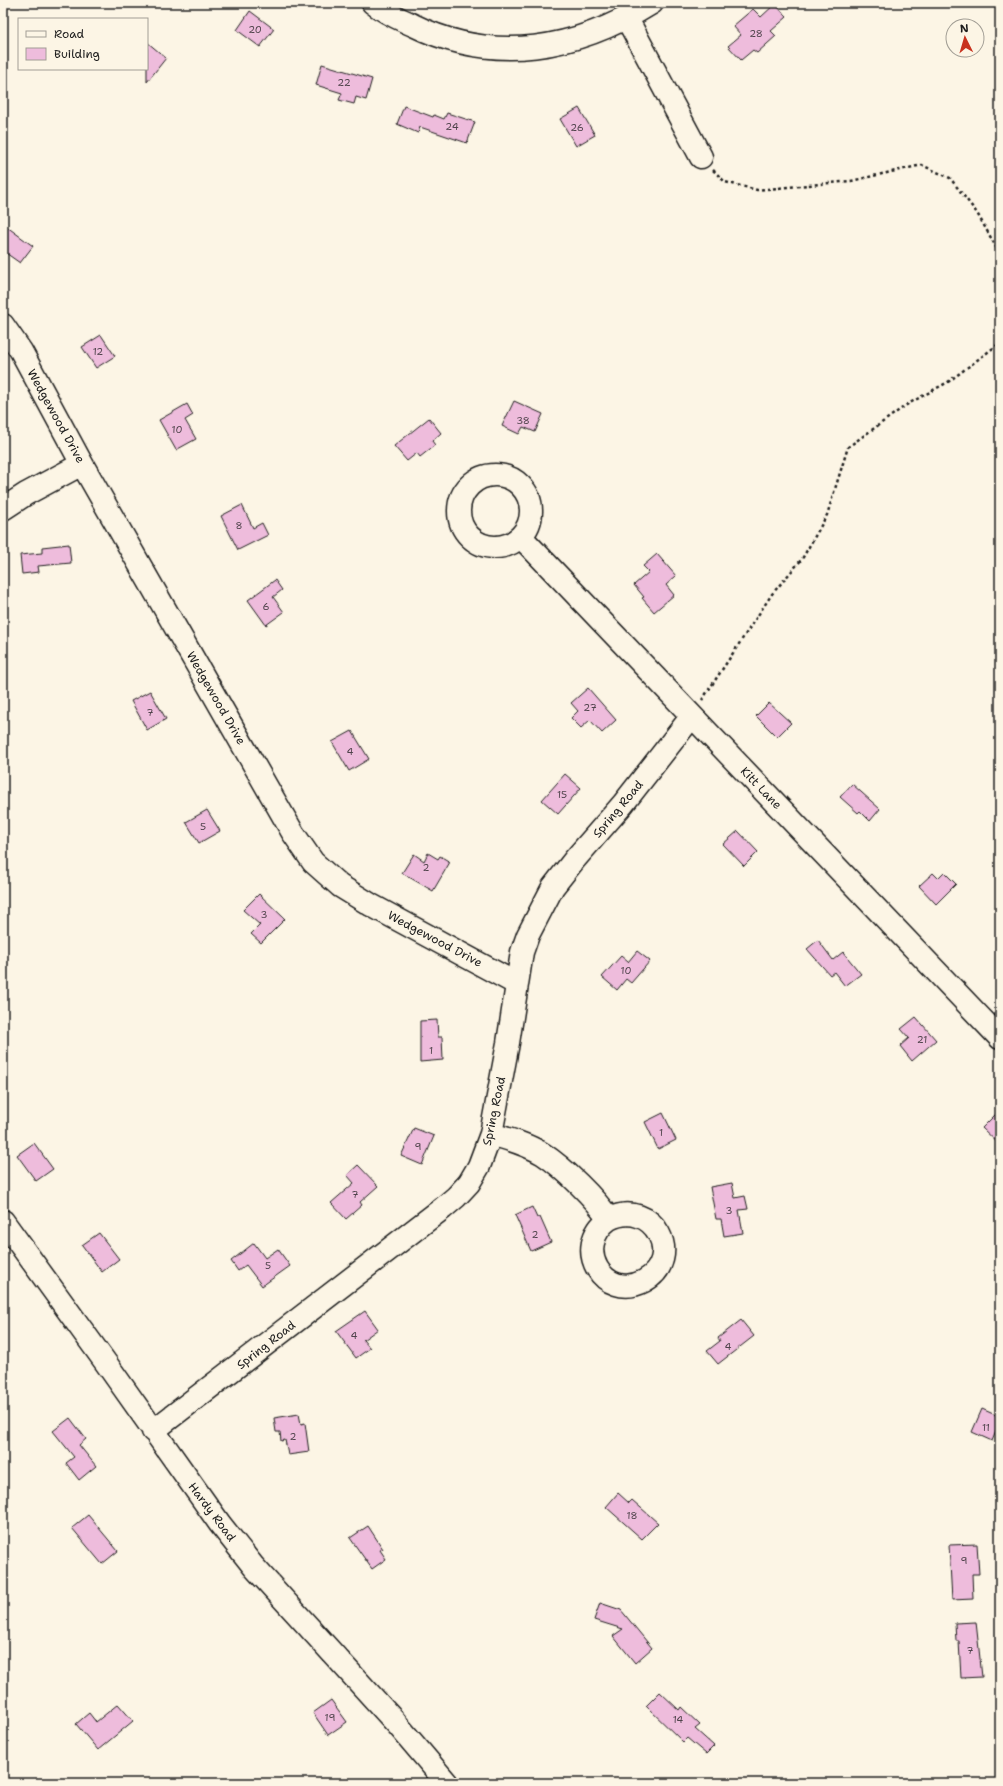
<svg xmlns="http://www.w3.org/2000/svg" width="1003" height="1786" font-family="'Shantell Sans',sans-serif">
<rect width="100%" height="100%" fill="#fcf5e5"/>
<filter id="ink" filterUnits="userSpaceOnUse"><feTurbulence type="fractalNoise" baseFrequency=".025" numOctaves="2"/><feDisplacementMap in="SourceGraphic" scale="8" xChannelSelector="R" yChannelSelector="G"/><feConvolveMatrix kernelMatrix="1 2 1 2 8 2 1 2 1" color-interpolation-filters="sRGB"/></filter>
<g filter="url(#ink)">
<path fill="#eebcdc" stroke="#1c1c1c" d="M 775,4 L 787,17 L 771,31 L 776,36 L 757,53 L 753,50 L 741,60 L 728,46 L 741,35 L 733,26 L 753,9 L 761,17 Z
M 250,11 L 274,29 L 260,47 L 237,30 Z
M 147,42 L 166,58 L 147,82 Z
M 322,64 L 372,79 L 366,100 L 356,97 L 354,104 L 339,100 L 342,93 L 316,85 Z
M 404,106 L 433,117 L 434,115 L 444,119 L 447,113 L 475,122 L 467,143 L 420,127 L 418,133 L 397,124 Z
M 579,108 L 595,135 L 576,146 L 560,119 Z
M 3,224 L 33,246 L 20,263 L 3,251 Z
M 101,335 L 115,356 L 96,368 L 82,347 Z
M 514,401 L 543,414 L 535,432 L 523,427 L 519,434 L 502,426 Z
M 187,404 L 193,415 L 185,420 L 196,439 L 176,450 L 159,420 Z
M 429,418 L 441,433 L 432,441 L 435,445 L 420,457 L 417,453 L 407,461 L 394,446 Z
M 242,505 L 253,528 L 262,523 L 268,535 L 238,550 L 221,516 Z
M 69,544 L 71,563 L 38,566 L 39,572 L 22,574 L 20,555 L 42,553 L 42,547 Z
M 657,554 L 676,576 L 666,585 L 674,595 L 654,612 L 642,598 L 644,597 L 634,585 L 649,572 L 643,566 Z
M 275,580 L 282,590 L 273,597 L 284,612 L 266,625 L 248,600 Z
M 588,688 L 616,720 L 602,733 L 590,720 L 581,728 L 571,718 L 578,711 L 571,703 Z
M 150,691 L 166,719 L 147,730 L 131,701 Z
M 769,703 L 791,723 L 777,737 L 756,716 Z
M 352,731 L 369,759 L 349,771 L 332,742 Z
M 565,774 L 581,788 L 558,814 L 542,800 Z
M 852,784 L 880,809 L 870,821 L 860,811 L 858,813 L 840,797 Z
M 207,810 L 220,831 L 199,843 L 186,822 Z
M 738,831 L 758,852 L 744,866 L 723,844 Z
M 428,853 L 438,859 L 440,856 L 450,862 L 433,891 L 402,873 L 414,854 L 424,861 Z
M 944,872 L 956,884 L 936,904 L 919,886 L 933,873 L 938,878 Z
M 259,894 L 285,919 L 261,943 L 251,934 L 260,925 L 243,910 Z
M 818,940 L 833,960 L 843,952 L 861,974 L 845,986 L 834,972 L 830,975 L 807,949 Z
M 637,951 L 650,961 L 631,983 L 626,979 L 617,990 L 602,977 L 621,956 L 628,962 Z
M 916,1017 L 936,1040 L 912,1061 L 900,1046 L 909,1038 L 901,1029 Z
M 437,1020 L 438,1037 L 442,1037 L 443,1060 L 420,1062 L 420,1021 Z
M 1000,1110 L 1000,1145 L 982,1128 Z
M 663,1113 L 676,1140 L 658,1149 L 645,1122 Z
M 414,1128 L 434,1136 L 422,1165 L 401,1156 Z
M 34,1143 L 53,1169 L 36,1181 L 17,1155 Z
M 358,1165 L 378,1186 L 360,1202 L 362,1205 L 346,1219 L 331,1203 L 354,1183 L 347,1175 Z
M 732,1183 L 735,1198 L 745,1196 L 748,1209 L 739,1210 L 743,1233 L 724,1236 L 721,1219 L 716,1219 L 710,1187 Z
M 532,1207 L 537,1218 L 540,1217 L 551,1242 L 531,1251 L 515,1215 Z
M 99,1233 L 119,1259 L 102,1272 L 82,1245 Z
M 254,1243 L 265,1258 L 278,1249 L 290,1266 L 262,1286 L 246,1265 L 238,1271 L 231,1261 Z
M 365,1311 L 378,1329 L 363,1340 L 370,1348 L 356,1358 L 336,1331 Z
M 741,1320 L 754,1336 L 718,1364 L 707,1351 L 720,1341 L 718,1338 Z
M 982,1409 L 1000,1417 L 1000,1422 L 992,1441 L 972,1432 Z
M 299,1414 L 301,1424 L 305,1423 L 309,1452 L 288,1455 L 285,1440 L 281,1441 L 280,1432 L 276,1432 L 274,1418 Z
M 70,1418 L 86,1439 L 79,1445 L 96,1466 L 79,1480 L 66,1463 L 74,1457 L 53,1431 Z
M 618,1493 L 629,1503 L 632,1500 L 658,1523 L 642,1539 L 606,1507 Z
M 88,1515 L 118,1551 L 102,1564 L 72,1528 Z
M 368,1526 L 383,1549 L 380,1550 L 386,1559 L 372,1569 L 350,1538 Z
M 977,1544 L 979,1574 L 972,1574 L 973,1599 L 952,1600 L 949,1545 Z
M 600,1603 L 621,1610 L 652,1648 L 635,1663 L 613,1636 L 623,1629 L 594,1620 Z
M 976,1622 L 982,1677 L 961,1678 L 959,1641 L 956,1641 L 955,1623 Z
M 660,1692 L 679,1710 L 681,1707 L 700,1725 L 695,1729 L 714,1746 L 706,1754 L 687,1738 L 683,1742 L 646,1706 Z
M 331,1700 L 347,1722 L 328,1735 L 313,1713 Z
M 118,1704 L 133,1721 L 98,1750 L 76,1724 L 89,1713 L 96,1722 Z"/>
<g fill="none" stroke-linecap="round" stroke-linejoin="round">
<defs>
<path id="minor" d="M 373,3 C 385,13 400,19 413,25 C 494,65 577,50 652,3
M 626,17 L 701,157
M 3,325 L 21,351 L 82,464 L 293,833 L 313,862 L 340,886 L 371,905 L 517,984
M459 511a36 36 0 1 1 72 0a36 36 0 1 1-72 0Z
M 3,509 L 26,494 L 82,464
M 521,537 L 1000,1038
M 491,1134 C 508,1139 527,1144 543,1154 C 563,1167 596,1199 609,1219 C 654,1197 685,1259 644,1281 C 604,1302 571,1247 609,1219
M 3,1221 L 106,1363 L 220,1524 L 254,1567 L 396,1723 L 447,1783
M 153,1431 L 443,1208 L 456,1197 L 469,1183 L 479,1166 L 491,1134 L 508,1043 L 522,952 L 528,935 L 553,887 L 575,859 L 623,804 L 692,716"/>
</defs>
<use href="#minor" stroke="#1c1c1c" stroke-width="25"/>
<path stroke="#1c1c1c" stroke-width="2.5" stroke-dasharray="3 3" stroke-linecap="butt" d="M 713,170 L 725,182 L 757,190 L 851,181 L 922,165 L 950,178 L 977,213 L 1000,254
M 702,700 L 772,594 L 802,559 L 827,515 L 848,447 L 908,404 L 948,382 L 1000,343"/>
<use href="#minor" stroke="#fcf5e5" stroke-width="22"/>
</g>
</g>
<g text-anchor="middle" stroke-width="3" stroke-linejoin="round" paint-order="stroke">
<g font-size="10" fill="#50444c">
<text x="255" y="33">20</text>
<text x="756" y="37">28</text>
<text x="344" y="86">22</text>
<text x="452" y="130">24</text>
<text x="577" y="131">26</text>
<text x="98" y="355">12</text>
<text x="523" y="424">38</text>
<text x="177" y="433">10</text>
<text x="239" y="529">8</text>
<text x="266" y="610">6</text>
<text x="590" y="711">27</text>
<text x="150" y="716">7</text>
<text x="350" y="755">4</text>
<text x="562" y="798">15</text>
<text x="203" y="830">5</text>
<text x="426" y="871">2</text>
<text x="264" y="918">3</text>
<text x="626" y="974">10</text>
<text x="922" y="1043">21</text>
<text x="431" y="1054">1</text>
<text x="661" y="1136">1</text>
<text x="418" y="1150">9</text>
<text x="355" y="1198">7</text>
<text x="729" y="1214">3</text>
<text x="535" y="1238">2</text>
<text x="268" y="1269">5</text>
<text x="354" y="1339">4</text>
<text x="728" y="1350">4</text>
<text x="986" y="1431">11</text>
<text x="293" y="1440">2</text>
<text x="632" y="1519">18</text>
<text x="964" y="1564">9</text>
<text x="970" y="1654">7</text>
<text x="330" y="1721">19</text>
<text x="678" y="1723">14</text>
</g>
<g font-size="12" fill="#1c1c1c" stroke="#fcf5e5">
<text transform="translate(56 416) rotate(61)" y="4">Wedgewood Drive</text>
<text transform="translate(216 698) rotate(60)" y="4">Wedgewood Drive</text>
<text transform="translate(761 788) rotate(46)" y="4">Kitt Lane</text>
<text transform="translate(618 809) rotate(-50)" y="4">Spring Road</text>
<text transform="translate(435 939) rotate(28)" y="4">Wedgewood Drive</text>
<text transform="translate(494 1111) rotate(-78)" y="4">Spring Road</text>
<text transform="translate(266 1345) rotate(-38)" y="4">Spring Road</text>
<text transform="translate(212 1512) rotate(53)" y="4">Hardy Road</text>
</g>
</g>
<rect width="1003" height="1786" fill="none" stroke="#fcf5e5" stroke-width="16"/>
<rect x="8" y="8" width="987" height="1770" fill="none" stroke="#1c1c1c" stroke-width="1.5" filter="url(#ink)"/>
<rect x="18" y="18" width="130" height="52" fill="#fcf5e5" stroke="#a29e95"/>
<rect x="26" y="31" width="20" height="6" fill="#fcf5e5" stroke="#a29e95"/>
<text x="54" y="38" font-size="12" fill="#1c1c1c">Road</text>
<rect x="26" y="48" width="20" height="12" fill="#eebcdc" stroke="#a29e95"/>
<text x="54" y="58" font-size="12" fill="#1c1c1c">Building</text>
<g transform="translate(965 38) rotate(355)"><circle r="19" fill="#fcf5e5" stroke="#a29e95"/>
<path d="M0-3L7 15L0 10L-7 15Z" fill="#c8321e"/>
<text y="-6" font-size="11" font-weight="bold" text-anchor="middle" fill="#1c1c1c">N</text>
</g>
</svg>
